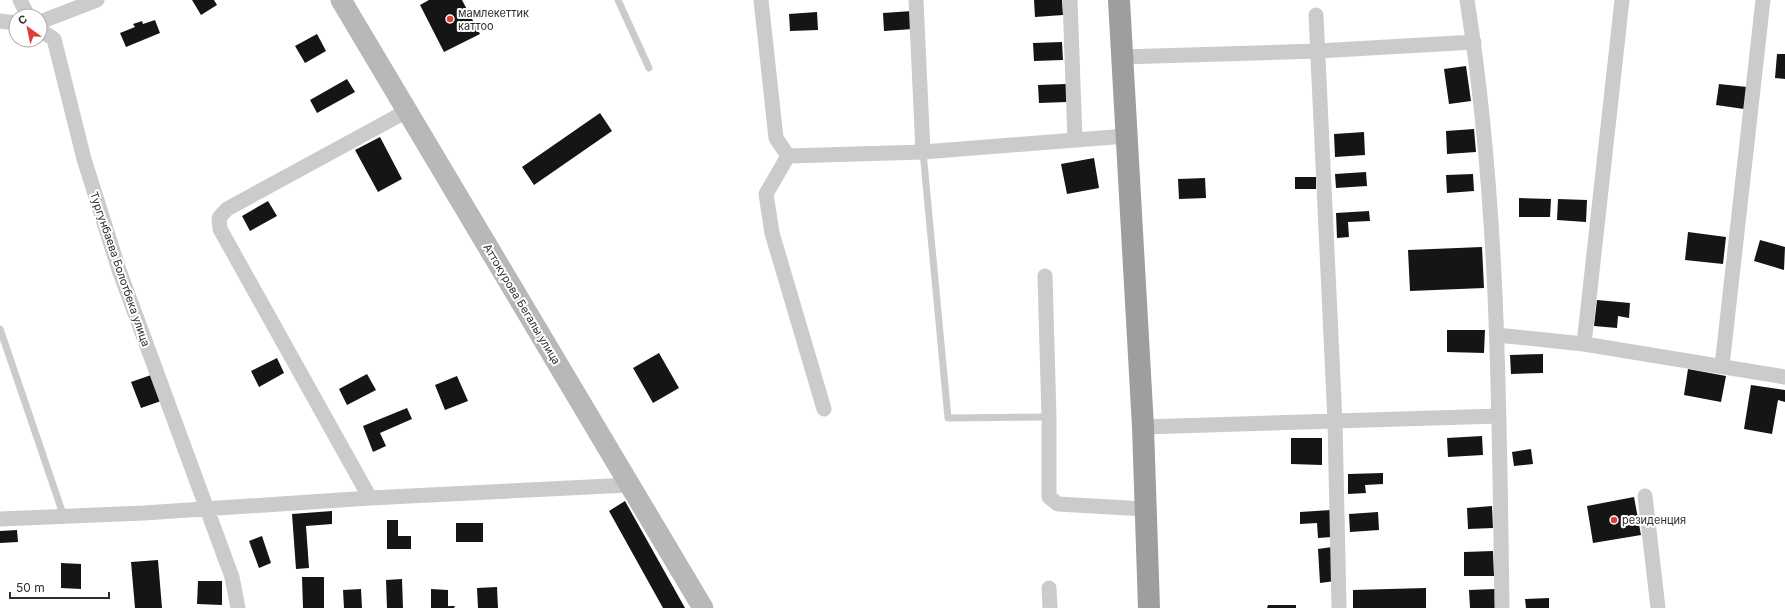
<svg xmlns="http://www.w3.org/2000/svg" width="1785" height="608" font-family="Inter,sans-serif">
<rect width="100%" height="100%" fill="#fff"/>
<path fill="#151515" d="M 192,0 L 214,0 L 217,5 L 201,15 Z
M 429,0 L 462,0 L 480,34 L 444,52 L 420,5 Z
M 1034,0 L 1062,0 L 1063,15 L 1035,17 Z
M 912,11 L 913,29 L 884,31 L 883,13 Z
M 817,12 L 818,30 L 790,31 L 789,14 Z
M 155,20 L 160,33 L 126,47 L 120,33 L 135,27 L 133,24 L 142,21 L 143,24 Z
M 317,34 L 326,51 L 305,63 L 295,46 Z
M 1062,42 L 1063,60 L 1034,61 L 1033,43 Z
M 1777,54 L 1785,54 L 1785,79 L 1775,78 Z
M 1466,66 L 1471,101 L 1449,104 L 1444,69 Z
M 347,79 L 355,92 L 317,113 L 310,100 Z
M 1066,84 L 1067,102 L 1039,103 L 1038,85 Z
M 1719,84 L 1747,87 L 1744,109 L 1716,105 Z
M 600,113 L 612,131 L 534,185 L 522,167 Z
M 1474,129 L 1476,152 L 1447,154 L 1446,131 Z
M 1364,132 L 1365,155 L 1335,157 L 1334,134 Z
M 380,137 L 402,179 L 378,192 L 355,150 Z
M 1094,158 L 1099,188 L 1067,194 L 1061,164 Z
M 1366,172 L 1367,186 L 1336,188 L 1335,174 Z
M 1473,174 L 1474,191 L 1447,193 L 1446,175 Z
M 1295,177 L 1316,177 L 1316,189 L 1295,189 Z
M 1205,178 L 1206,198 L 1179,199 L 1178,179 Z
M 1519,198 L 1551,199 L 1550,217 L 1519,217 Z
M 1558,199 L 1587,200 L 1586,222 L 1557,220 Z
M 268,201 L 277,216 L 250,231 L 242,216 Z
M 1369,211 L 1370,221 L 1348,222 L 1349,237 L 1337,238 L 1336,213 Z
M 1688,232 L 1726,237 L 1723,264 L 1685,260 Z
M 1760,240 L 1785,247 L 1784,270 L 1754,261 Z
M 1482,247 L 1484,288 L 1410,291 L 1408,250 Z
M 1597,300 L 1630,303 L 1629,318 L 1618,316 L 1617,328 L 1594,326 Z
M 1447,330 L 1485,330 L 1484,353 L 1447,352 Z
M 659,353 L 679,388 L 653,403 L 633,368 Z
M 1543,354 L 1543,373 L 1511,374 L 1510,355 Z
M 277,358 L 284,373 L 259,387 L 251,371 Z
M 1688,369 L 1726,376 L 1721,402 L 1684,395 Z
M 367,374 L 376,390 L 347,405 L 339,389 Z
M 151,375 L 161,401 L 141,408 L 131,382 Z
M 457,376 L 468,401 L 445,410 L 435,385 Z
M 1751,385 L 1785,390 L 1785,402 L 1778,400 L 1772,434 L 1744,429 Z
M 407,408 L 412,419 L 380,433 L 386,446 L 373,452 L 363,426 Z
M 1482,436 L 1483,455 L 1448,457 L 1447,438 Z
M 1291,438 L 1322,438 L 1322,465 L 1291,464 Z
M 1531,449 L 1533,464 L 1514,466 L 1512,452 Z
M 1383,473 L 1383,484 L 1365,485 L 1366,493 L 1348,494 L 1348,474 Z
M 1634,497 L 1641,535 L 1593,543 L 1587,506 Z
M 625,501 L 685,608 L 663,608 L 609,511 Z
M 1492,506 L 1493,528 L 1468,529 L 1467,508 Z
M 1331,510 L 1332,537 L 1318,538 L 1317,523 L 1300,524 L 1300,512 Z
M 332,511 L 332,524 L 306,526 L 309,568 L 296,569 L 292,514 Z
M 1378,512 L 1379,530 L 1350,532 L 1349,514 Z
M 387,520 L 398,520 L 398,536 L 411,536 L 411,549 L 387,549 Z
M 456,523 L 483,523 L 483,542 L 456,542 Z
M 17,530 L 18,542 L 0,543 L 0,531 Z
M 262,536 L 271,563 L 259,568 L 249,541 Z
M 1332,547 L 1335,581 L 1320,583 L 1318,549 Z
M 1493,551 L 1494,576 L 1464,576 L 1464,552 Z
M 158,560 L 162,608 L 135,608 L 131,562 Z
M 61,563 L 81,564 L 81,589 L 61,588 Z
M 302,577 L 324,577 L 324,608 L 303,608 Z
M 402,579 L 403,608 L 387,608 L 386,580 Z
M 198,581 L 222,581 L 222,605 L 197,604 Z
M 497,587 L 498,608 L 478,608 L 477,588 Z
M 1426,588 L 1426,608 L 1353,608 L 1353,590 Z
M 361,589 L 362,608 L 344,608 L 343,590 Z
M 431,589 L 448,590 L 448,606 L 455,606 L 454,608 L 431,608 Z
M 1495,589 L 1496,608 L 1470,608 L 1469,590 Z
M 1549,598 L 1549,608 L 1526,608 L 1525,599 Z
M 1268,605 L 1296,605 L 1296,608 L 1267,608 Z"/>
<g fill="none" stroke-linecap="round" stroke-linejoin="round">
<path stroke="#cbcbcb" stroke-width="7" d="M 618,0 L 649,68
M 923,152 L 948,418 L 1049,417
M 0,329 L 64,517"/>
<path stroke="#cbcbcb" stroke-width="15" d="M 20,0 L 28,16
M 761,0 L 776,138 L 788,156
M 916,0 L 923,152
M 1070,0 L 1075,140
M 1467,0 C 1499,201 1499,405 1502,608
M 1316,15 L 1335,422 L 1339,608
M 0,21 L 16,23
M 40,22 L 97,0
M 40,30 L 54,39 L 84,159 L 119,270 L 232,577 L 238,608
M 1121,57 L 1318,51 L 1474,42
M 1045,276 L 1049,417 L 1049,497 L 1058,504 L 1145,509
M 1497,335 L 1584,344 L 1785,377
M 1584,344 L 1622,0
M 1722,366 L 1763,0
M 824,409 L 772,233 L 766,194 L 788,156 L 923,152 L 1126,136
M 1143,427 L 1499,416
M 1645,496 L 1658,608
M 370,498 L 220,229 L 219,218 L 227,209 L 407,111
M 0,519 L 144,513 L 370,498 L 629,485
M 1049,588 L 1050,608"/>
<path stroke="#b8b8b8" stroke-width="21" d="M 341,0 L 703,608"/>
<path stroke="#9e9e9e" stroke-width="22" d="M 1119,0 L 1143,427 L 1149,608"/>
</g>
<g fill="#dc3f39" stroke="#fff" stroke-width="1.5">
<circle cx="450" cy="19" r="4"/>
<circle cx="1614" cy="520" r="4"/>
</g>
<g text-anchor="middle" stroke-width="4" stroke-linejoin="round" paint-order="stroke">
<g font-size="11" fill="#2e2e2e" stroke="#fff" text-anchor="start">
<text x="458" y="17">мамлекеттик<tspan x="458" dy="13">каттоо</tspan></text>
<text x="1622" y="524">резиденция</text>
</g>
<g font-size="11" fill="#2e2e2e" stroke="#fff">
<text transform="translate(120 269) rotate(71)" y="4">Тургунбаева Болотбека улица</text>
<text transform="translate(522 304) rotate(59)" y="4">Аттокурова Бегалы улица</text>
</g>
</g>
<g transform="translate(28 28) rotate(327)"><circle r="19" fill="#ffffff" stroke="#ababab"/>
<path d="M0-3L7 15L0 10L-7 15Z" fill="#dc3f39"/>
<text y="-6" font-size="11" font-weight="bold" text-anchor="middle" fill="#2e2e2e">С</text>
</g>
<path d="M10 592v6h99v-6" fill="none" stroke="#2e2e2e" stroke-width="2"/>
<text x="16" y="592" font-size="12" fill="#2e2e2e" stroke="#ffffff" stroke-width="3" paint-order="stroke">50 m</text>
</svg>
